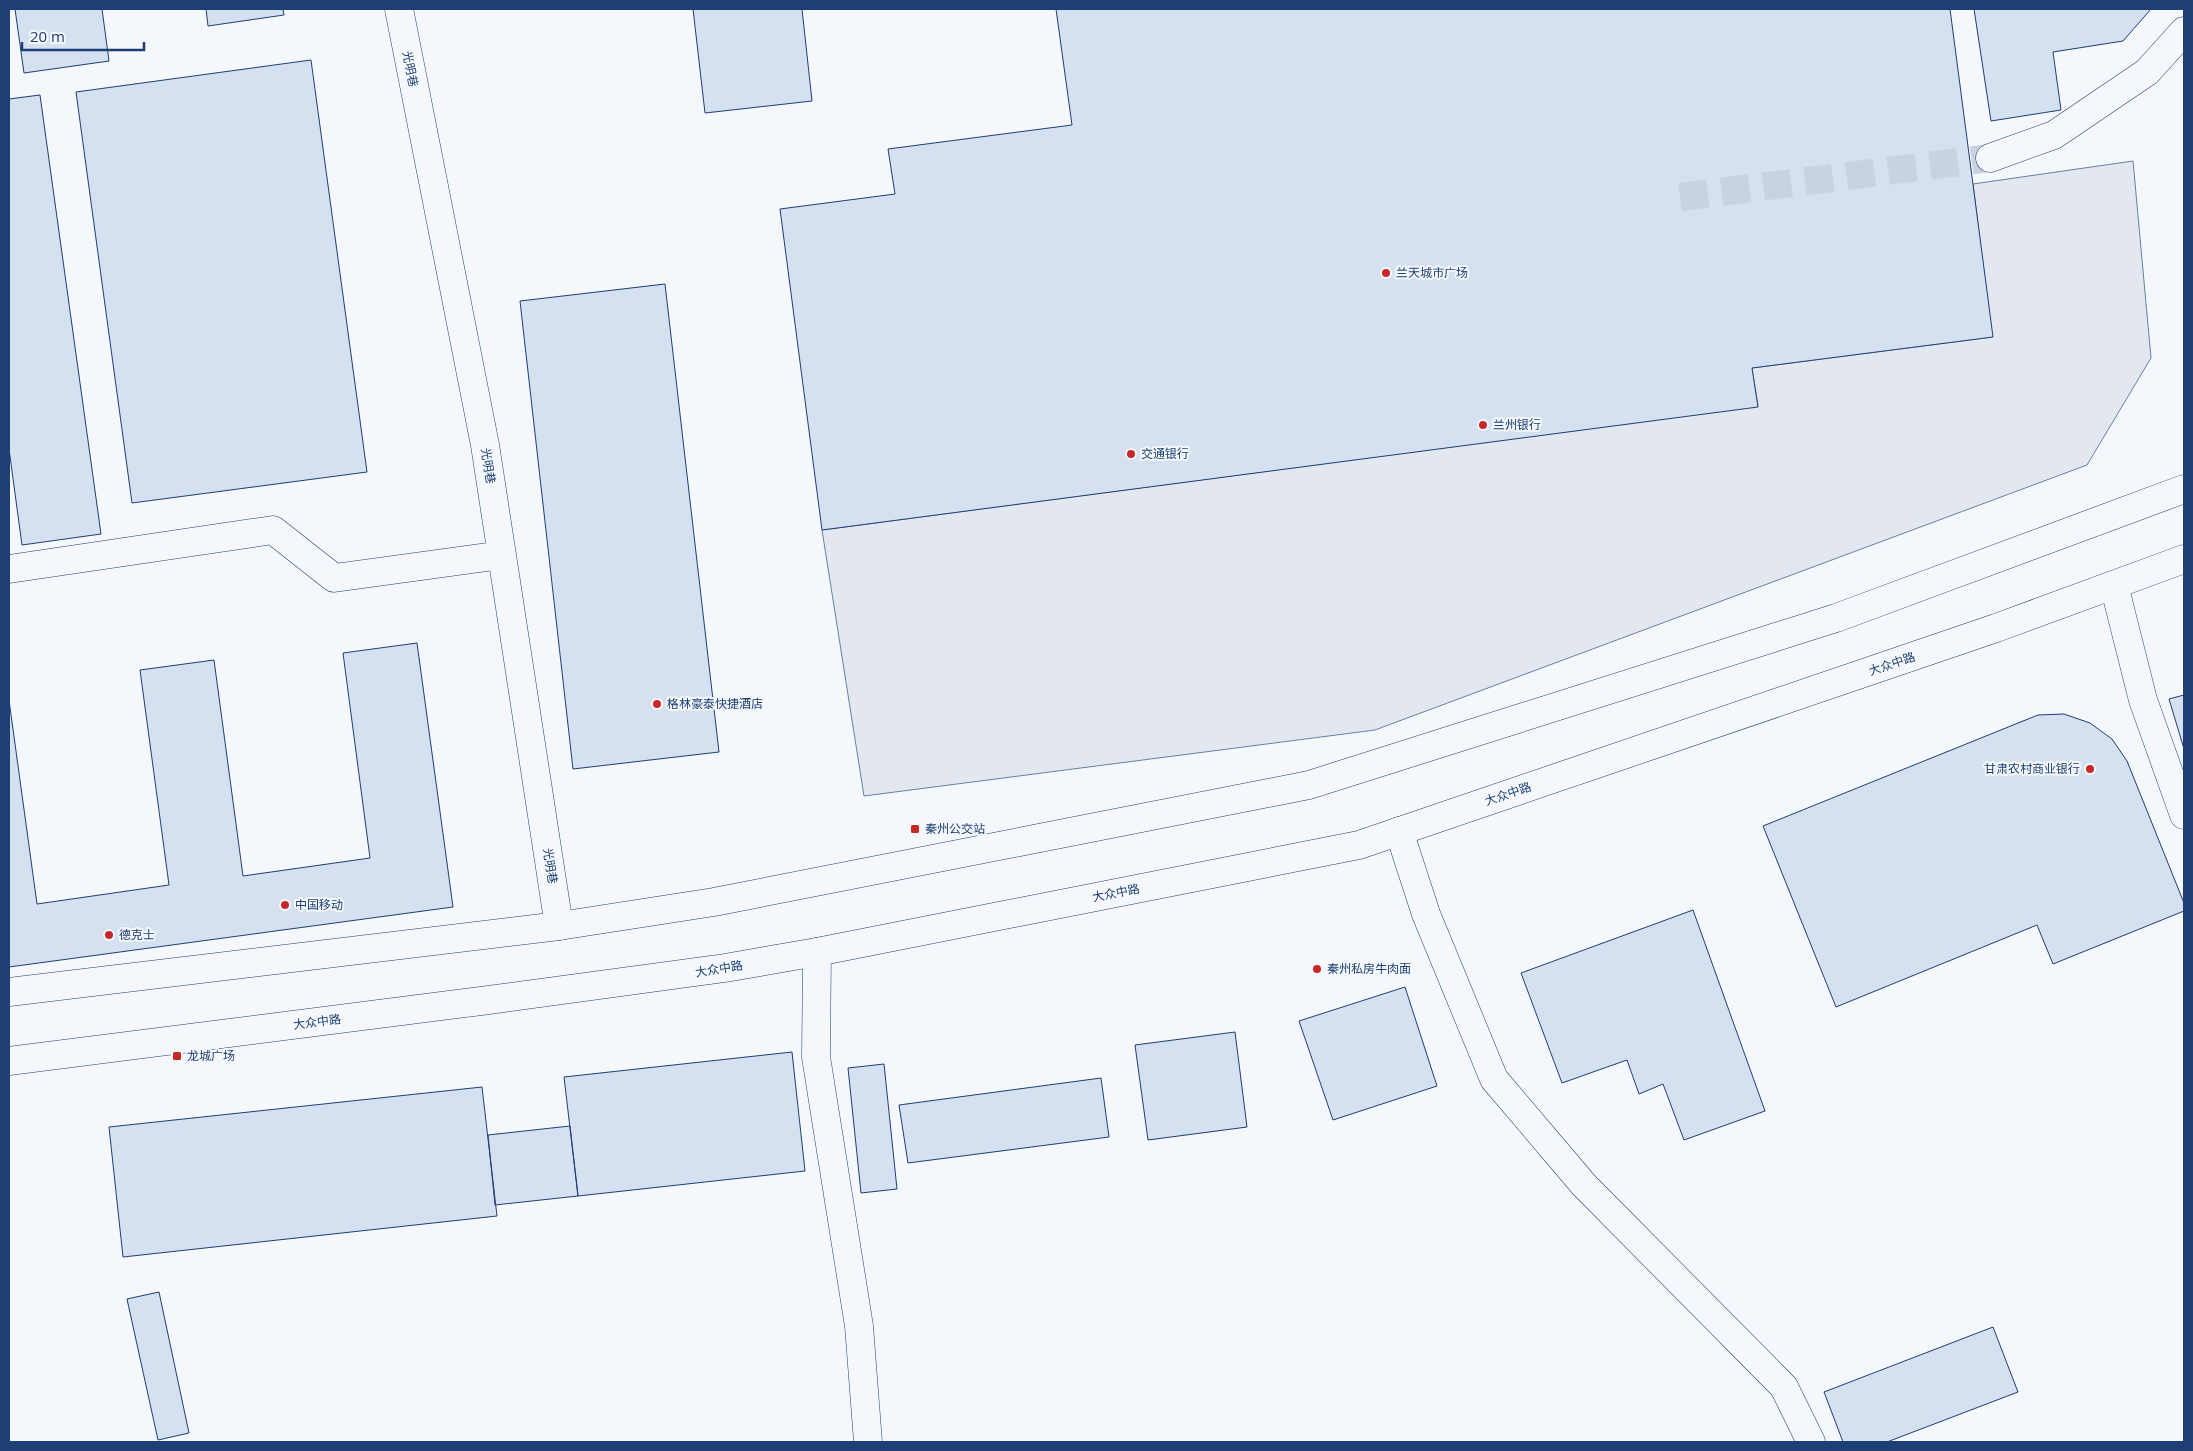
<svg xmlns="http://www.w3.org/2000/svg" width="2193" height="1451" font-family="'Open Sans','Noto Sans SC',sans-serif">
<rect width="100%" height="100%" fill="#f4f7fb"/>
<path fill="#e3e8f0" stroke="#687fa3" d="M 2133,161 L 2151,358 L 2087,465 L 1375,730 L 864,796 L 822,530 L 1758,406 L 1752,368 L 1992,337 L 1973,184 Z"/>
<path fill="#d5e0f0" stroke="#1d3f73" d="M 15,9 L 102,9 L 109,61 L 24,73 Z
M 206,9 L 283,9 L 284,15 L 208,26 Z
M 693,9 L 802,9 L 812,101 L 705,113 Z
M 1056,9 L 1950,9 L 1993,337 L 1752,368 L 1758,407 L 822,530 L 780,209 L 895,194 L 888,149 L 1072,125 Z
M 1974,9 L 2151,9 L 2123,41 L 2053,52 L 2061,110 L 1991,121 Z
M 311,60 L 367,472 L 132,503 L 76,92 Z
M 40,95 L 101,534 L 22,545 L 9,449 L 9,99 Z
M 665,284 L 719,752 L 573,769 L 520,301 Z
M 417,643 L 453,907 L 9,967 L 9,700 L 37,904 L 169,885 L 140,670 L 214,660 L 243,876 L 370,858 L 343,653 Z
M 2184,695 L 2184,749 L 2169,699 Z
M 2064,714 L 2090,723 L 2112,739 L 2127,761 L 2184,903 L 2184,911 L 2053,964 L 2037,925 L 1836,1007 L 1763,826 L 2038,715 Z
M 1693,910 L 1765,1111 L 1684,1140 L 1663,1084 L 1639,1094 L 1627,1060 L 1562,1083 L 1521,973 Z
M 1405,987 L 1437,1086 L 1333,1120 L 1299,1021 Z
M 1235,1032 L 1247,1127 L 1148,1140 L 1135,1045 Z
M 792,1052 L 805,1171 L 578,1196 L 564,1077 Z
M 884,1064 L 897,1189 L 861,1193 L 848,1068 Z
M 1101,1078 L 1109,1137 L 908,1163 L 899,1105 Z
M 482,1087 L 497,1216 L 123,1257 L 109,1127 Z
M 570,1126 L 578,1196 L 495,1205 L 488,1135 Z
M 159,1292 L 189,1433 L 158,1440 L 127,1299 Z
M 1993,1327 L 2018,1392 L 1887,1442 L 1843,1442 L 1824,1392 Z"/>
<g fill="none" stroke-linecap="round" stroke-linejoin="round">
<path stroke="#c9d2e0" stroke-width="28" stroke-dasharray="28 14" stroke-linecap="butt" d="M 1680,197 L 1990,158"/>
<defs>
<path id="minor" d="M 399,9 L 485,445 L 559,926
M 1990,158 L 2054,135 L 2147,72 L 2184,31
M 9,569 L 273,530 L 334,578 L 502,555
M 2114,585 L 2143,700 L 2184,815
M 1399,831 L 1426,914 L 1494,1079 L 1584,1185 L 1784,1387 L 1811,1442
M 817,952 L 816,1057 L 859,1326 L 868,1442"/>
<path id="major" d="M 9,992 L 559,926 L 714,902 L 1309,785 L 1836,618 L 2184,489
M 9,1061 L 481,1001 L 725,968 L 817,952 L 1359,845 L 1996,628 L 2184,559"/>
</defs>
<use href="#minor" stroke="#1d3f73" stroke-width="29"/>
<use href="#major" stroke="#1d3f73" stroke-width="29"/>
<use href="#minor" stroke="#f4f7fb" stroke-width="28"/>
<use href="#major" stroke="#f4f7fb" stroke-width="28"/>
</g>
<g fill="#c62828" stroke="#f4f7fb" stroke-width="2">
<circle cx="1386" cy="273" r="5"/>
<circle cx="1483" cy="425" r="5"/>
<circle cx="1131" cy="454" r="5"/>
<circle cx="657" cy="704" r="5"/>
<circle cx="2090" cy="769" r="5"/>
<rect x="910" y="824" width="10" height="10" rx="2.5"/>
<circle cx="285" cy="905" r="5"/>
<circle cx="109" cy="935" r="5"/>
<circle cx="1317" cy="969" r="5"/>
<rect x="172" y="1051" width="10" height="10" rx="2.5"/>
</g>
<g text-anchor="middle" stroke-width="4" stroke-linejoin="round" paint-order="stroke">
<g font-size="12" fill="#1d3f73" stroke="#f4f7fb">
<text transform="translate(410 69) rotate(79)" y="4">光明巷</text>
<text transform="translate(488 466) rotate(81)" y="4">光明巷</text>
<text transform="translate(1892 664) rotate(-19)" y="4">大众中路</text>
<text transform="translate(1508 794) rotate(-19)" y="4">大众中路</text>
<text transform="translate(550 866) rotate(81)" y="4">光明巷</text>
<text transform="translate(1116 893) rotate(-11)" y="4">大众中路</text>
<text transform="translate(719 969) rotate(-9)" y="4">大众中路</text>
<text transform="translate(317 1022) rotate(-7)" y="4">大众中路</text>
</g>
<g font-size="12" fill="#1d3f73" stroke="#f4f7fb" text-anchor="start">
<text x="1396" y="277">兰天城市广场</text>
<text x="1493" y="429">兰州银行</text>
<text x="1141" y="458">交通银行</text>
<text x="667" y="708">格林豪泰快捷酒店</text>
<text x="2080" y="773" text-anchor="end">甘肃农村商业银行</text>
<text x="925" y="833">秦州公交站</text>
<text x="295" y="909">中国移动</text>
<text x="119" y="939">德克士</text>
<text x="1327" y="973">秦州私房牛肉面</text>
<text x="187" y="1060">龙城广场</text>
</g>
</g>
<rect width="2193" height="1451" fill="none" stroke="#1d3f73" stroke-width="20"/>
<path d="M22 42v8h122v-8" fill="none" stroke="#1d3f73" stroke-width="2.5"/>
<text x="30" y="42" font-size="15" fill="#1d3f73" stroke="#f4f7fb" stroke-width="4" paint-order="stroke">20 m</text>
</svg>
